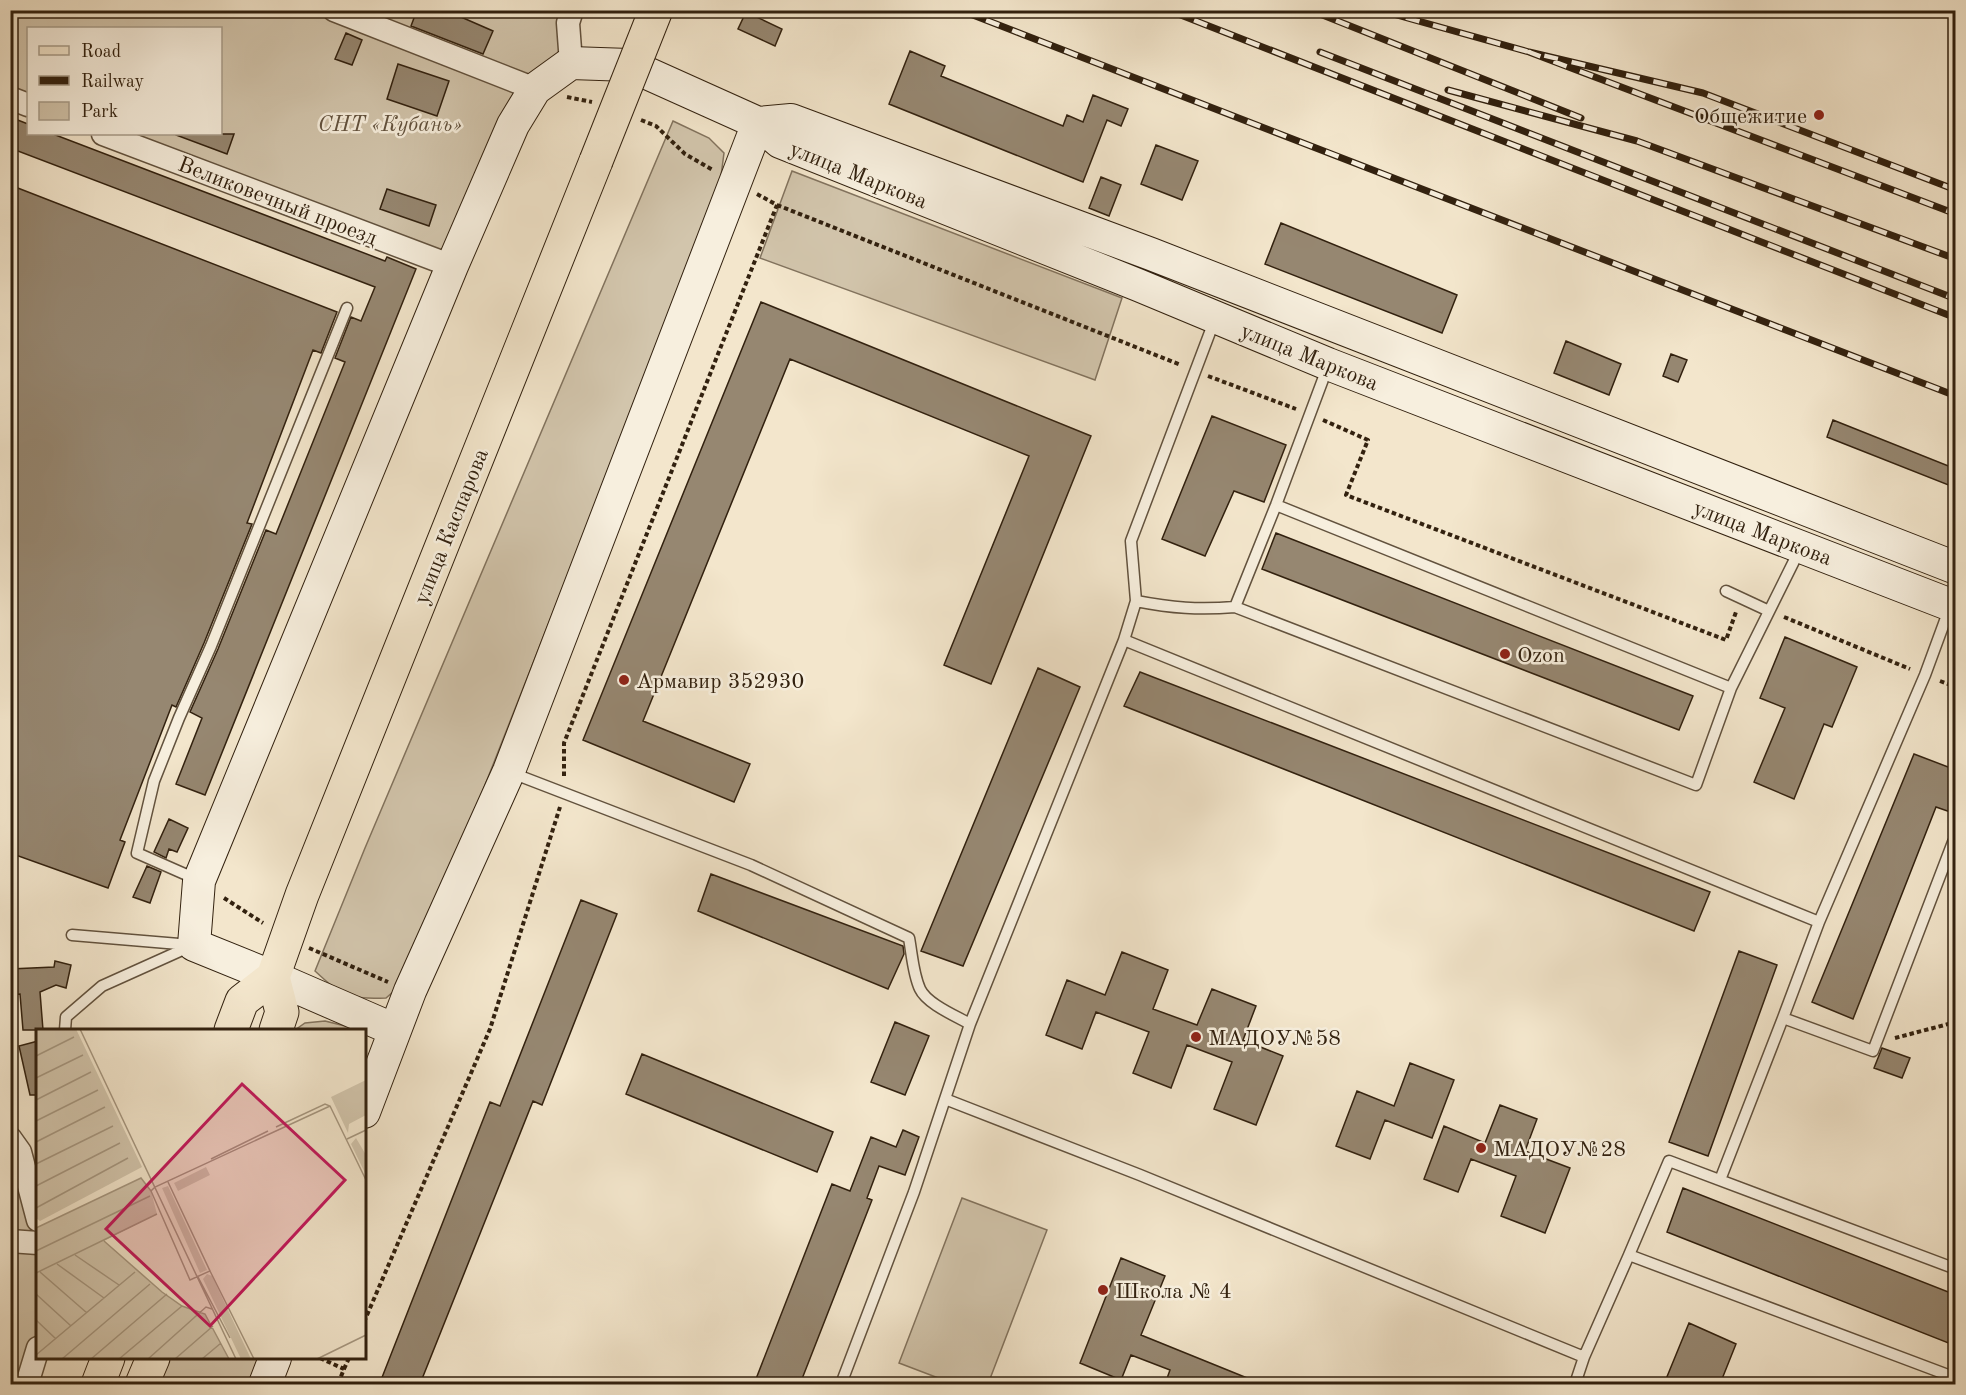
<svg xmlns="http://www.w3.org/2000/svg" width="1966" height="1395" font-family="'Old Standard TT',serif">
<rect width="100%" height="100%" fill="#f3e6cc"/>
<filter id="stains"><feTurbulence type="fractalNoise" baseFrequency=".00333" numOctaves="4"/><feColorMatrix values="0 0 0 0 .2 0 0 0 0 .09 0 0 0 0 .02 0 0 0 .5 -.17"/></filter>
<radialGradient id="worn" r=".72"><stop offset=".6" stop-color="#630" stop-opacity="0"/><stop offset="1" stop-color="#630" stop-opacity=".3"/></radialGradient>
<path fill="#d2c5ac" stroke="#82735e" stroke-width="1.5" d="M 10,11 L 572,11 L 571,63 L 535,89 L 452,266 L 103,134 L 220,134 L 220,28 L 28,28 L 28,105 L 11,98 Z
M 673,121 L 709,138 L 724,153 L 719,191 L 409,978 L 386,998 C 348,999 343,997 315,971 L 365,848 Z
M 792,171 L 1122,298 L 1095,380 L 760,258 Z
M 325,1021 L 357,1029 L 358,1030 L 295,1030 L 305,1023 Z
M 10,1138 L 37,1220 L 37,1348 L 27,1384 L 11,1384 Z
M 962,1198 L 1047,1230 L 988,1384 L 954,1384 L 899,1363 Z
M 165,1358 L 260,1358 L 250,1384 L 154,1384 Z"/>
<path fill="#968771" stroke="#32210f" stroke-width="1.5" d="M 417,10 L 445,10 L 493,31 L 483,54 L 411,26 Z
M 746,12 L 782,29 L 775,46 L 738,29 Z
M 346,33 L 362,40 L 352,65 L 335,59 Z
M 910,51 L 945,66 L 941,76 L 1063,126 L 1067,115 L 1083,122 L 1093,95 L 1128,109 L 1121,126 L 1107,120 L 1083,182 L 889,104 Z
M 398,64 L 449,81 L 437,116 L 387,99 Z
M 10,117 L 28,124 L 28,134 L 53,134 L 385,261 L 387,257 L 416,269 L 205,795 L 176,784 L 202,718 L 190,712 L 218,649 L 266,530 L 276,534 L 345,362 L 335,358 L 351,317 L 361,321 L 375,287 L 10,148 Z
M 176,134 L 234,134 L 227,154 L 176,135 Z
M 1156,145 L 1198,161 L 1182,200 L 1141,184 Z
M 1101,177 L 1121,185 L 1109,216 L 1089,208 Z
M 10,185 L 337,312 L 321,353 L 313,350 L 247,523 L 252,524 L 204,643 L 176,707 L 172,705 L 120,840 L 125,842 L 108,888 L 10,853 Z
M 387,189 L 436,205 L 429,226 L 380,209 Z
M 1281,223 L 1457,295 L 1442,333 L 1265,264 Z
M 761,302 L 1091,436 L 991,684 L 944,665 L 1029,456 L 790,359 L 643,721 L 750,764 L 734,802 L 583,740 Z
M 1566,341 L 1621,364 L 1609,395 L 1554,373 Z
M 1671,354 L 1687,360 L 1678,382 L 1663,376 Z
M 1212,416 L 1286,445 L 1264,502 L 1234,491 L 1205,556 L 1162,539 Z
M 1833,420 L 1956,469 L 1956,488 L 1827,437 Z
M 1276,533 L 1693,696 L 1679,730 L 1262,569 Z
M 1785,637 L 1857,667 L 1832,727 L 1824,724 L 1794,799 L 1754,782 L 1785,708 L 1760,698 Z
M 1038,668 L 1080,687 L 963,966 L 921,951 Z
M 1140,672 L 1710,892 L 1694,931 L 1124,706 Z
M 1914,754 L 1956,770 L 1956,814 L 1936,807 L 1853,1019 L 1812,1002 Z
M 169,819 L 188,828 L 177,852 L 169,849 L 166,858 L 154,852 Z
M 147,866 L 161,872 L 150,903 L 133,897 Z
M 711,874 L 903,946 L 904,954 L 888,989 L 698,911 Z
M 581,900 L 617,914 L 542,1105 L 533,1101 L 420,1384 L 392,1384 L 381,1380 L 490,1102 L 500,1106 Z
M 1739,951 L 1777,965 L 1708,1156 L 1669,1142 Z
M 1122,952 L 1168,970 L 1153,1009 L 1197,1025 L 1212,989 L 1256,1006 L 1243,1040 L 1283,1056 L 1256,1125 L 1214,1109 L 1232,1062 L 1187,1045 L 1171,1088 L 1133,1073 L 1149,1032 L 1096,1012 L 1082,1049 L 1046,1035 L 1067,980 L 1105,995 Z
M 55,961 L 71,965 L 66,988 L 56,985 L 40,992 L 43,1030 L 23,1030 L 20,994 L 10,995 L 10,969 L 54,967 Z
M 895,1022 L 929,1036 L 905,1095 L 871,1082 Z
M 38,1041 L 38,1095 L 30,1095 L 19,1046 Z
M 1882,1048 L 1910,1058 L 1902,1078 L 1874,1068 Z
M 642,1054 L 833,1132 L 817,1172 L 626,1094 Z
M 1410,1063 L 1454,1080 L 1432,1138 L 1385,1120 L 1370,1159 L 1336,1146 L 1357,1091 L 1394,1106 Z
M 1500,1105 L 1537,1119 L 1525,1151 L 1570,1168 L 1545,1233 L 1501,1216 L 1516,1176 L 1471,1159 L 1458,1192 L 1424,1179 L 1444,1126 L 1485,1143 Z
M 903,1130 L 919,1137 L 905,1175 L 879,1166 L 867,1198 L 872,1200 L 800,1384 L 754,1384 L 832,1184 L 850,1191 L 871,1137 L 896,1147 Z
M 1683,1188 L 1956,1295 L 1956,1346 L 1667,1232 Z
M 1121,1258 L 1165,1276 L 1141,1335 L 1262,1384 L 1165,1384 L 1170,1370 L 1131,1355 L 1121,1380 L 1080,1363 Z
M 1689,1323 L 1736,1344 L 1720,1384 L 1664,1384 Z"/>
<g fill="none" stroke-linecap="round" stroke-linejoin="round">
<defs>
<path id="lane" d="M 1276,505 L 1731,688
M 1726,591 L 1769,611
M 1136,601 L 1131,541 L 1215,319
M 1235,607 L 1696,785 L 1731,688 L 1800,549
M 1124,640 L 1819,922 L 1925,675 L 1950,607
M 512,773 L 751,865 L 909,938 C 912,954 913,974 920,989 C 927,1004 956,1016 970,1024 L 914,1192 L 841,1384
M 196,879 L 137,853 L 154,781 L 179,718 L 211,646 L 347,308
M 1819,922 L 1783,1018 L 1873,1051 L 1953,842 L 1956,843
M 72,935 L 191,945
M 970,1024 L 1124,640 L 1136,601 C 1172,608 1199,610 1235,607 L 1276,505 L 1328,366
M 65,1030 L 66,1017 L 102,986 L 191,946
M 945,1099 L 1140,1175 L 1584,1357 L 1629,1255 L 1956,1378
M 1720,1180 L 1783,1018
M 1629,1255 L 1669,1161 L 1956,1269
M 1575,1384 L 1584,1357"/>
<path id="street" d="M 334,10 L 535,89
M 571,63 L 568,23 L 572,10
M 10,98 L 28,105
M 103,134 L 452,266
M 10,1138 L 20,1152 L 38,1220
M 10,1241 L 38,1243
M 27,1384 L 38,1348"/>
<path id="secondary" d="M 758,123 L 791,120 L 1151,254 L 1956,568
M 395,1030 L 273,977 L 194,945 L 199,881 L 452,266 L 513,125 L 535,89 L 571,63 L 629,65 L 758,123 L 780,142 L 1138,285 L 1328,364 L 1956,607
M 364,1112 L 410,991 L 509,771 L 758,123
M 265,1384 L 275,1358"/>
<path id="primary" d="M 273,977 L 282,1012 L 276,1030
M 231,1030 L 242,1001 L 273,977 L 302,895 L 596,161
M 98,1384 L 108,1358
M 142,1384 L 153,1358"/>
</defs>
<use href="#lane" stroke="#62523e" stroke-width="13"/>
<use href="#street" stroke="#62523e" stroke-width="25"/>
<use href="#secondary" stroke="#32210f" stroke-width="34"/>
<use href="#primary" stroke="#32210f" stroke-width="35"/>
<path stroke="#32210f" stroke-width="4" stroke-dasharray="4.5 3" stroke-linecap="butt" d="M 567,97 L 592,102
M 641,120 L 656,126 L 685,154 L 713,170
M 777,205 L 1181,365
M 1208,376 L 1296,409
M 1323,420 L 1368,440 L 1346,495 L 1726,640 L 1736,612
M 1784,617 L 1910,669
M 1940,681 L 1956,687
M 564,776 L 564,743 L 777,205 L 757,194
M 224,898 L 263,923
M 309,948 L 388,982
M 1895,1038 L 1956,1022
M 364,1322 L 490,1029 L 560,807
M 320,1358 L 344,1369 L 338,1384
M 344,1369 L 349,1358"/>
<use href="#lane" stroke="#f7efde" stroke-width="10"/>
<use href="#street" stroke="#f7efde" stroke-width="22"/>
<use href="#secondary" stroke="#f7efde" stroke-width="32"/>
<use href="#primary" stroke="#f3e6cc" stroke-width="33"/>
<defs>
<path id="rail" d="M 960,10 L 1956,396
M 1168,10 L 1956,318
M 1310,10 L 1581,118
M 1379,10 L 1529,52
M 1320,52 L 1956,299
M 1448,90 L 1637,141 L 1956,259
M 1956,190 L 1703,93 L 1529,52 L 1956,214"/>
</defs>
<use href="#rail" stroke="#32210f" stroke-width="7"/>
<use href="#rail" stroke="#f7efde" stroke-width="4.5" stroke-dasharray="14" stroke-linecap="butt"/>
<defs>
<path id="primary-bridge" d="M 596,161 L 656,10"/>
</defs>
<use href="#primary-bridge" stroke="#32210f" stroke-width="35" stroke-linecap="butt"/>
<use href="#primary-bridge" stroke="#f3e6cc" stroke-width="33"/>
</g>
<g fill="#8f2418" stroke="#f7efde" stroke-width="2">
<circle cx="1819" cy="115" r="6"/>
<circle cx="1505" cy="654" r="6"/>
<circle cx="624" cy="680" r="6"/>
<circle cx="1196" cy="1037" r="6"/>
<circle cx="1481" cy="1148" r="6"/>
<circle cx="1103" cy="1290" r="6"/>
</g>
<g text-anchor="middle" stroke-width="5" stroke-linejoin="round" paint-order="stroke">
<g font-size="22" fill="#32210f" stroke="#f7efde" text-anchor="start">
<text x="1807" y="123" text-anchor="end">Общежитие</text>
<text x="1517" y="662">Ozon</text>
<text x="636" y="688">Армавир 352930</text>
<text x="1208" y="1045">МАДОУ№58</text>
<text x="1493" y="1156">МАДОУ№28</text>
<text x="1115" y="1298">Школа № 4</text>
</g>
<g font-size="22" font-style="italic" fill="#62523e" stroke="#f7efde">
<text x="390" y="131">СНТ «Кубань»</text>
</g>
<g font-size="22" fill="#32210f" stroke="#f7efde">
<text transform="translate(859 174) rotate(22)" y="8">улица Маркова</text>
<text transform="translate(278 200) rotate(21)" y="8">Великовечный проезд</text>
<text transform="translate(1310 356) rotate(22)" y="8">улица Маркова</text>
<text transform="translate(450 526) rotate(-68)" y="8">улица Каспарова</text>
<text transform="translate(1763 532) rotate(21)" y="8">улица Маркова</text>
</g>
</g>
<g transform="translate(36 1029)">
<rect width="330" height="330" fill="#f3e6cc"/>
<path d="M 0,0 L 40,0 L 106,138 L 4,192 L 0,189 ZM 330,51 L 330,86 L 313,95 L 312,104 L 295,68 ZM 320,109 L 330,126 L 330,146 L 315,115 ZM 170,138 L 174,146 L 142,162 L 138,154 ZM 105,149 L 115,162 L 121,185 L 68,212 L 126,263 L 146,277 L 169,285 L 193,330 L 0,330 L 0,199 ZM 132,157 L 171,241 L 164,244 L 126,159 ZM 171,245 L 176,247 L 215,330 L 205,330 L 167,250 Z" fill="#d2c5ac"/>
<path fill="none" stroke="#a69780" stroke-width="1.5" d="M 44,0 L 200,330M 0,27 L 38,8M 0,49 L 47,26M 0,71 L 55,43M 0,92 L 62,61M 240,98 L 289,75 L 294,77 L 330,151M 311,110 L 330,101M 0,113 L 69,78M 175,130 L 232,102M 0,135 L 77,97M 132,153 L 174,242 L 154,251 L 115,162 L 119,158 L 294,77M 0,157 L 84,114M 0,179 L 92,129M 0,199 L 105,149 L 115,162M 68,212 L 126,263 L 146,277 L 169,285 L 193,330M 0,222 L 114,167M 39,226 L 83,256M 21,235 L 68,269M 174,242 L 218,330M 4,243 L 51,284M 0,244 L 121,185M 162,248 L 194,309M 0,265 L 35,297M 0,291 L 20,310M 0,326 L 99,243M 26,330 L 114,255M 55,330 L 131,265M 83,330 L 146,277M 112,330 L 170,278 L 176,280M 139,330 L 177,297M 166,330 L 185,314M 281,330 L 330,306"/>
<path fill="#c2185b" fill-opacity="0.15" stroke="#c2185b" stroke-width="3" d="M 206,55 L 309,151 L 174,297 L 70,200 Z"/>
<rect width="330" height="330" fill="none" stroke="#32210f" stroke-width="3"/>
</g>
<rect width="1966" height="1395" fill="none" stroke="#f3e6cc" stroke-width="36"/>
<rect x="12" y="12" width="1942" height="1371" fill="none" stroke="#32210f" stroke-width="3"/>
<rect x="18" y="18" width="1930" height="1359" fill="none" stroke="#32210f" stroke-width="1.5"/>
<rect x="27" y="27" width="195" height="108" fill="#f7efde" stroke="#a89d8b" stroke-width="1.5"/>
<rect x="39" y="46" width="30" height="9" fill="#f3e6cc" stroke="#a89d8b" stroke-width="1.5"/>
<text x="81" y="57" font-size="18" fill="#32210f">Road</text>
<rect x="39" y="76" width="30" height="9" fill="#32210f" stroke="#a89d8b" stroke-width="1.5"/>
<text x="81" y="87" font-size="18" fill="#32210f">Railway</text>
<rect x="39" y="102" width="30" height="18" fill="#d2c5ac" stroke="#a89d8b" stroke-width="1.5"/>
<text x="81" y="117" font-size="18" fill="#32210f">Park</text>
<rect width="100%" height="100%" filter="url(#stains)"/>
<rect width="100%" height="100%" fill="url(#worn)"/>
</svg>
